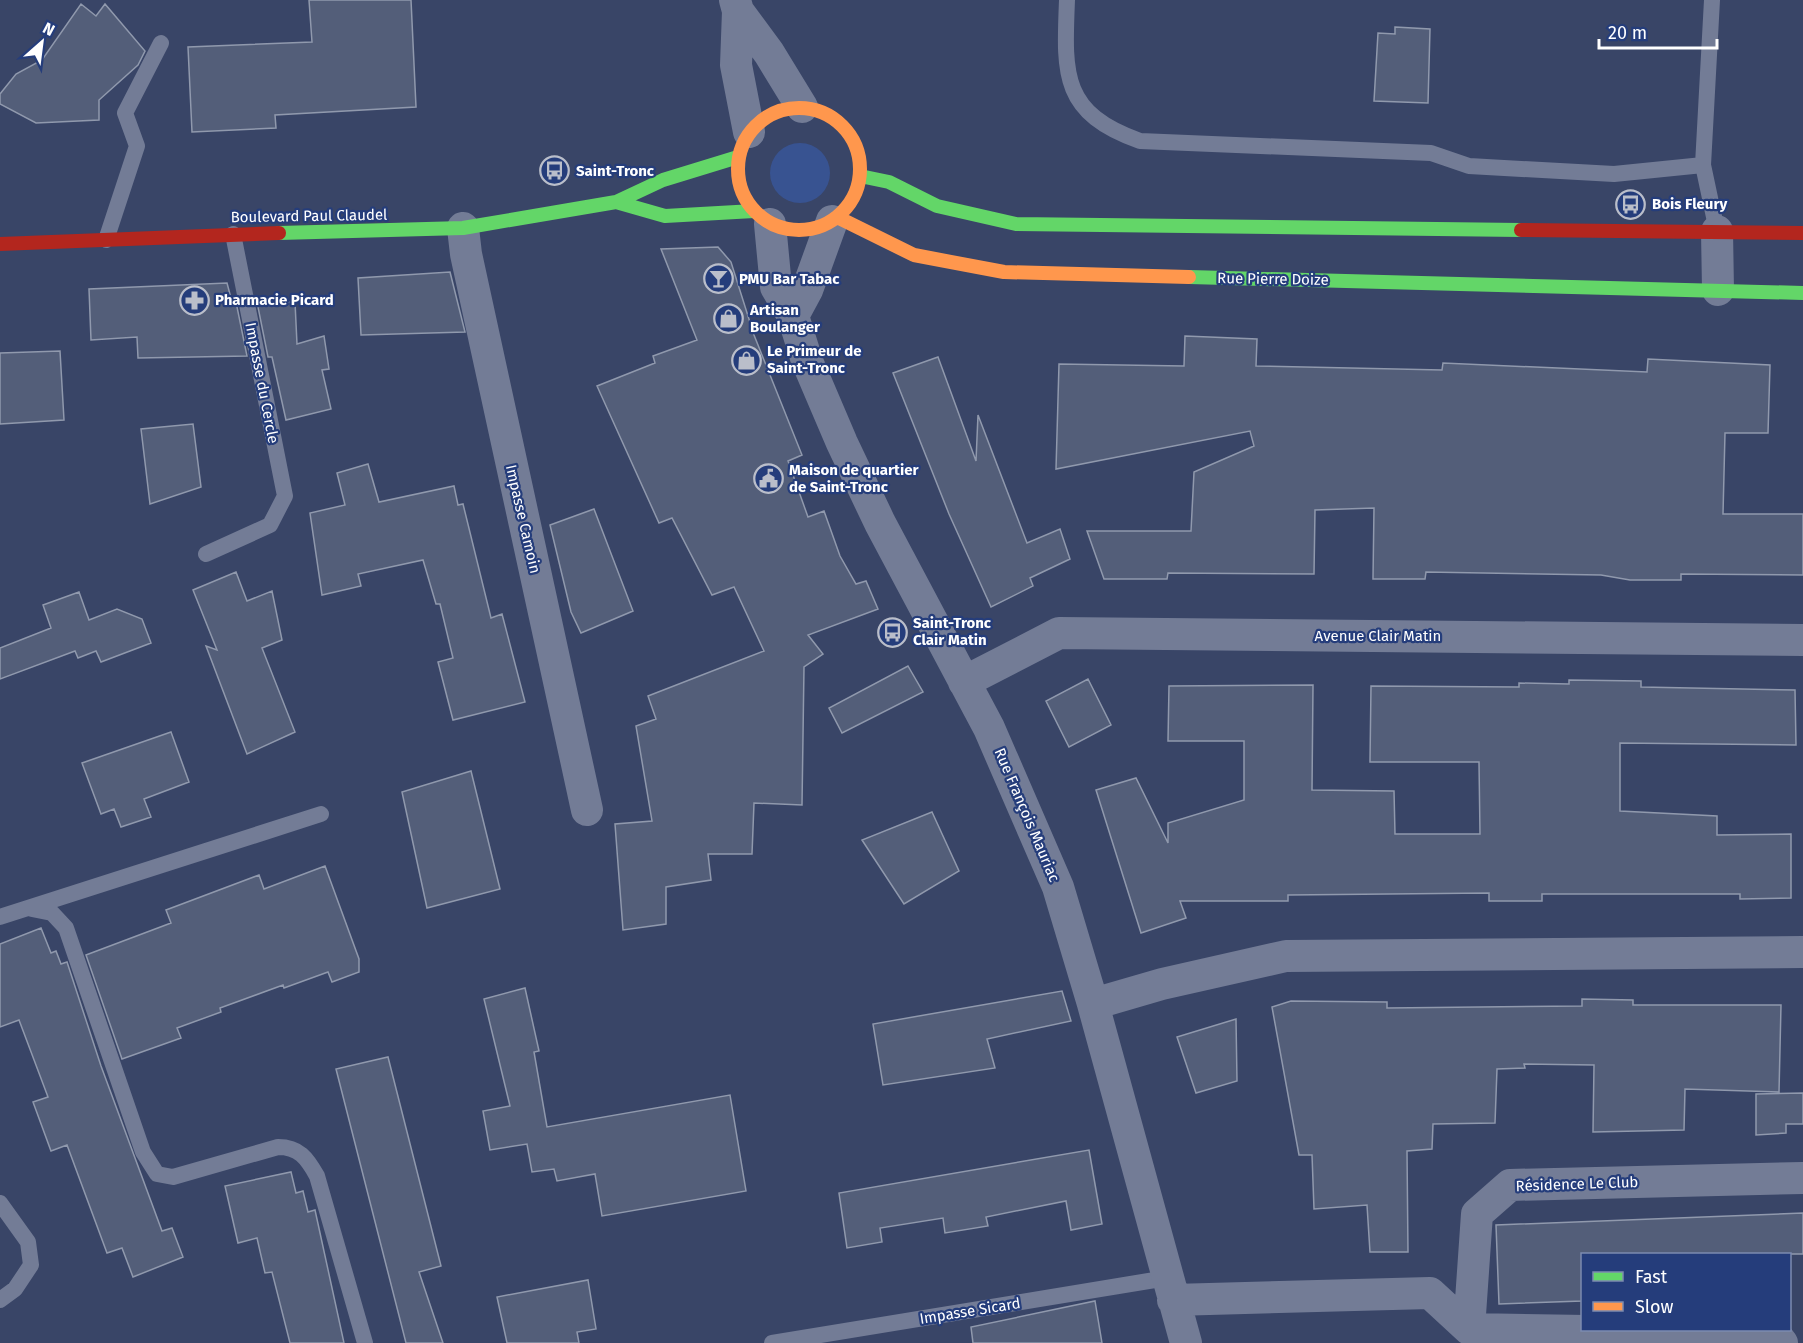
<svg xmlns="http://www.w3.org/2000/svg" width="1803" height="1343" font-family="'Fira Sans',sans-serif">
<rect width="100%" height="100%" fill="#394567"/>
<path fill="#385391" d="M770 173a30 30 0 1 1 60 0a30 30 0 1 1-60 0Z"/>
<path fill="#535e79" stroke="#9099ad" stroke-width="1.5" d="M 309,0 L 411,0 L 416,107 L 275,115 L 276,128 L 192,132 L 188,47 L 312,42 Z
M 81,4 L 96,16 L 105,4 L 145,51 L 138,65 L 99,100 L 99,120 L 36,123 L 0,104 L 0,94 L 16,74 L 42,60 Z
M 1395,27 L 1430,29 L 1428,103 L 1374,101 L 1378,33 L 1395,34 Z
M 718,247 L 731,262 L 754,335 L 802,455 L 788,461 L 808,517 L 824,511 L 840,556 L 856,584 L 866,581 L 878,609 L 808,635 L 823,654 L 804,667 L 802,805 L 754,803 L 752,854 L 708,854 L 711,880 L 666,887 L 666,924 L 623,930 L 615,824 L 652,821 L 636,726 L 656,719 L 648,696 L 764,651 L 734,587 L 712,595 L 672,518 L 659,523 L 597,386 L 655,363 L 653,356 L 697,340 L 661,249 Z
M 450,272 L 465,332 L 361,335 L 358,278 Z
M 227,283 L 232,302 L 236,302 L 247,356 L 138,358 L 137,337 L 91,340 L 89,289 Z
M 257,302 L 295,302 L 297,344 L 324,336 L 329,369 L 322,370 L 331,409 L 286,420 L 272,357 L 268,357 Z
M 1185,336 L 1257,339 L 1256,366 L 1442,370 L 1443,363 L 1647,372 L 1648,359 L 1770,365 L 1768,433 L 1725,433 L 1723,514 L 1803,514 L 1803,575 L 1681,574 L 1681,580 L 1630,580 L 1601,575 L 1426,572 L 1425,579 L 1373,579 L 1374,508 L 1315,510 L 1314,574 L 1168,573 L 1167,579 L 1104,579 L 1087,531 L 1191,531 L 1194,472 L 1254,446 L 1250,431 L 1056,469 L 1059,364 L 1184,366 Z
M 60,351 L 64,420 L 0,424 L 0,353 Z
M 938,357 L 976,461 L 978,415 L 1027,543 L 1060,529 L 1070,559 L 1030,578 L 1033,586 L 991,607 L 949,514 L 893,373 Z
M 193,424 L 201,487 L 150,504 L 141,429 Z
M 368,464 L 379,502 L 454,486 L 458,505 L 463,504 L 491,618 L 502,614 L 525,702 L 453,720 L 438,662 L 453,658 L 440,604 L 436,604 L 423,560 L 358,574 L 361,586 L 322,595 L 310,513 L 345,505 L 337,473 Z
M 594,509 L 633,611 L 581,633 L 571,612 L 550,525 Z
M 236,572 L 247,601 L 272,591 L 282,640 L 262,648 L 295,732 L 247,754 L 206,646 L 217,650 L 193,590 Z
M 79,592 L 89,620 L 117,609 L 142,619 L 151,643 L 101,662 L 96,651 L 78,658 L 75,651 L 0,679 L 0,648 L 51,628 L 43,605 Z
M 908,666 L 923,692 L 842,733 L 829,708 Z
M 1088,679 L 1111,725 L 1069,747 L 1046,701 Z
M 1569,680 L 1641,681 L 1641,687 L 1795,690 L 1796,745 L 1620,743 L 1620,811 L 1717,816 L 1717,835 L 1791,834 L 1791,898 L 1740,899 L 1740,894 L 1542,894 L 1542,901 L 1489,901 L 1489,893 L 1288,895 L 1288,901 L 1180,901 L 1186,918 L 1141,933 L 1096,790 L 1136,778 L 1168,843 L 1168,823 L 1244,800 L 1244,741 L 1168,741 L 1169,686 L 1313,685 L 1312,790 L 1394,791 L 1395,834 L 1480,834 L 1479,762 L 1370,762 L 1371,686 L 1519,687 L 1519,683 L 1569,684 Z
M 171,732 L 189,782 L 144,799 L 151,817 L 121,827 L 114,809 L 101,814 L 82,763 Z
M 471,771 L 500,889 L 427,908 L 402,792 Z
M 932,812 L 959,871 L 904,904 L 862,840 Z
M 325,866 L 359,959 L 359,972 L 332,982 L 328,972 L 284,988 L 283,985 L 220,1008 L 221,1012 L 177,1028 L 181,1038 L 122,1059 L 86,955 L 171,923 L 166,910 L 259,875 L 264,889 Z
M 41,928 L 51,953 L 56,951 L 61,964 L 67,962 L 101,1066 L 162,1231 L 172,1228 L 183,1257 L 133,1277 L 122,1248 L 107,1253 L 67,1145 L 51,1151 L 33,1102 L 48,1097 L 19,1020 L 0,1027 L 0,944 Z
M 525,988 L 539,1051 L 534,1052 L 547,1127 L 730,1095 L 746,1191 L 602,1216 L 595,1174 L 557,1181 L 554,1169 L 532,1172 L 527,1144 L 490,1150 L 483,1111 L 510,1106 L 484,999 Z
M 1062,991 L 1071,1021 L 987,1039 L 995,1068 L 883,1085 L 873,1024 Z
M 1582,999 L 1633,1000 L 1633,1005 L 1781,1005 L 1779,1092 L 1685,1089 L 1684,1130 L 1593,1132 L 1594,1065 L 1524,1064 L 1525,1068 L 1497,1069 L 1495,1123 L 1433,1124 L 1432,1149 L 1407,1151 L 1408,1252 L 1370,1252 L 1367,1205 L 1314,1209 L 1312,1155 L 1299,1155 L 1272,1007 L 1291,1001 L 1387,1002 L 1387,1008 L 1582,1006 Z
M 1236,1019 L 1237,1081 L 1196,1093 L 1177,1037 Z
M 388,1057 L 441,1266 L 419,1272 L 443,1343 L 406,1343 L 336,1069 Z
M 1803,1093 L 1803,1124 L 1786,1124 L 1786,1133 L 1756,1135 L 1756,1094 Z
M 1089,1150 L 1102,1224 L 1071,1230 L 1066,1201 L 986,1217 L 988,1226 L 945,1233 L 943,1218 L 880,1228 L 882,1242 L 847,1248 L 839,1193 Z
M 291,1172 L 296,1193 L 303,1191 L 308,1212 L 315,1210 L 344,1343 L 290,1343 L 272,1272 L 265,1273 L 257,1238 L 238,1243 L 225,1186 Z
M 1803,1213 L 1803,1254 L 1582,1254 L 1582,1301 L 1499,1304 L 1496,1225 Z
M 588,1280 L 596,1329 L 577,1332 L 579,1343 L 507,1343 L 497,1297 Z
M 1095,1301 L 1102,1343 L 973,1343 L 971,1327 Z"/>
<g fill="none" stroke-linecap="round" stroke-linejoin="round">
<path stroke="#737c96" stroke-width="16" d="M 1067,0 C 1064,74 1061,113 1140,141 L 1431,153 L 1469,166 L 1614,174 L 1703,165
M 1712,0 L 1703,165 L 1717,231
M 106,240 L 137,146 L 125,113 L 161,43
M 206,554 L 270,525 L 285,496 L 233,234
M 32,909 L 52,913 L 66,928 L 143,1152 L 157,1174 L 173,1177 L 278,1147 C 299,1147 307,1158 317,1176 L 365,1343
M 0,917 L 321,814
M 0,1203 L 28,1242 L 31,1265 L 15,1289 L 0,1300
M 772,1343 L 1167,1278"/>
<path stroke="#737c96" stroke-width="32" d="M 735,0 L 738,11 L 736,65 L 749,132
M 738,11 L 769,53 L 802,107
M 770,224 L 776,287 L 793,316 L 807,361 L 842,443 L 880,523 L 989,728 L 1058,887 L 1093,1004 L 1186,1343
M 463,228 L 466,254 L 587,810
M 1717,231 L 1718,290
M 793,316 L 807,290 L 832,221
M 964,682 L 1059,633 L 1803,640
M 1093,1004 L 1162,984 L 1286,956 L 1803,952
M 1173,1300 L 1430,1293 L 1469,1329 L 1775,1334 L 1782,1343
M 1469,1329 L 1477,1214 L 1510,1185 L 1803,1178"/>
<path stroke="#63d668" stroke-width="14" d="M 860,176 L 889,182 L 937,206 L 1016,224 L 1521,230
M 616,202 L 665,216 L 754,211
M 279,233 L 463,228 L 616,202 L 663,180 L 738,157
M 1189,277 L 1803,293"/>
<path stroke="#ff974d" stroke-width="14" d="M738 169a61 61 0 1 1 122 0a61 61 0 1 1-122 0Z
M 837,217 L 914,255 L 1004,272 L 1189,277"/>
<path stroke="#b3261e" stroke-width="14" d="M 1521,230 L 1803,233
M 0,244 L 279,233"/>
</g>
<defs>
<symbol id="bus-ring" viewBox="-11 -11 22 22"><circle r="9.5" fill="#253d7b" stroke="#babeca" stroke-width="1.5"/><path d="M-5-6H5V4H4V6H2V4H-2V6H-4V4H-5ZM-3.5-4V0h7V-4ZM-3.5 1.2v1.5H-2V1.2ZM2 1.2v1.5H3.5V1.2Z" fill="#babeca"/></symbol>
<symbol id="bar-ring" viewBox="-11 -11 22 22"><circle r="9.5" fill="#253d7b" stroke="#babeca" stroke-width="1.5"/><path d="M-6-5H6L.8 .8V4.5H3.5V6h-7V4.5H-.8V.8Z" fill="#babeca"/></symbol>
<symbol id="pharmacy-ring" viewBox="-11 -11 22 22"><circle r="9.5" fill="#253d7b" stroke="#babeca" stroke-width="1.5"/><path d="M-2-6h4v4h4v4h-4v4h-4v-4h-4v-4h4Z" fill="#babeca"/></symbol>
<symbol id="shop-ring" viewBox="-11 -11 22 22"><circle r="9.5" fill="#253d7b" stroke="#babeca" stroke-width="1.5"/><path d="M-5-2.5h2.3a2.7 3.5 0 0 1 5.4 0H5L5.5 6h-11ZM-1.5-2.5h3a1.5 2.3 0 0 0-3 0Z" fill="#babeca"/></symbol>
<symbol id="civic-ring" viewBox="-11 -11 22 22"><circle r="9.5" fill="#253d7b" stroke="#babeca" stroke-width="1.5"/><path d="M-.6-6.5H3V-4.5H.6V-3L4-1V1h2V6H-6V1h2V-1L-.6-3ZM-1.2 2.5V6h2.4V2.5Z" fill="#babeca"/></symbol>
</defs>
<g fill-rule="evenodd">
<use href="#bus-ring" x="538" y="154" width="33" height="33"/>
<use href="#bus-ring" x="1614" y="188" width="33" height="33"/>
<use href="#bar-ring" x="702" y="262" width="33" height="33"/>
<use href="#pharmacy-ring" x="178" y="284" width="33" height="33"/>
<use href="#shop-ring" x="712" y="302" width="33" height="33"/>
<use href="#shop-ring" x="730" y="344" width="33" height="33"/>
<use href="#civic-ring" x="752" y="462" width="33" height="33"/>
<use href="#bus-ring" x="876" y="616" width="33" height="33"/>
</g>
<g text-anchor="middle" stroke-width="4.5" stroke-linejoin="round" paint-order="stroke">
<g font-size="15" font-weight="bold" fill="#fff" stroke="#253d7b" text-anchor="start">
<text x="576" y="176">Saint-Tronc</text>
<text x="1652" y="209">Bois Fleury</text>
<text x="739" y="284">PMU Bar Tabac</text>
<text x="215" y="305">Pharmacie Picard</text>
<text x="750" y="315">Artisan<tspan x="750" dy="17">Boulanger</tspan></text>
<text x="767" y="356">Le Primeur de<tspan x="767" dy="17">Saint-Tronc</tspan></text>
<text x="789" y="475">Maison de quartier<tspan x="789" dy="17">de Saint-Tronc</tspan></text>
<text x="913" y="628">Saint-Tronc<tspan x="913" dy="17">Clair Matin</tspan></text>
</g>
<g font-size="15" fill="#fff" stroke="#253d7b">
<text transform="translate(309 216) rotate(-1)" y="5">Boulevard Paul Claudel</text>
<text transform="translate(1273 279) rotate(1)" y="5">Rue Pierre Doize</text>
<text transform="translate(262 383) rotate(79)" y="5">Impasse du Cercle</text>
<text transform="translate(523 519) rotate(77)" y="5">Impasse Camoin</text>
<text x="1378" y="641">Avenue Clair Matin</text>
<text transform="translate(1027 815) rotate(67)" y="5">Rue François Mauriac</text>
<text transform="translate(1577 1184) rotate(-2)" y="5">Résidence Le Club</text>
<text transform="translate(970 1311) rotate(-9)" y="5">Impasse Sicard</text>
</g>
</g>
<rect x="1581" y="1253" width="210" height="78" fill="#253d7b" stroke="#7c8bb0" stroke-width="1.5"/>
<rect x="1593" y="1272" width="30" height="9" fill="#63d668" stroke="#7c8bb0" stroke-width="1.5"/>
<text x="1635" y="1283" font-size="18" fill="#ffffff">Fast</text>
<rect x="1593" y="1302" width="30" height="9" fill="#ff974d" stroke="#7c8bb0" stroke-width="1.5"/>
<text x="1635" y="1313" font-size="18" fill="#ffffff">Slow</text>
<g transform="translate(42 42) rotate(28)" stroke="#253d7b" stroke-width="4.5" paint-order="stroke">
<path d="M0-4.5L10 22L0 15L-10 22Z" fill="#ffffff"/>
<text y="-9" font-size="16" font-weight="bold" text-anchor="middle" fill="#ffffff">N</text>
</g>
<path d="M1599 39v9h118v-9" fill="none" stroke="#ffffff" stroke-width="3"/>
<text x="1608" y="39" font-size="18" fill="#ffffff" stroke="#253d7b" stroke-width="4.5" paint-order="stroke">20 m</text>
</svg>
